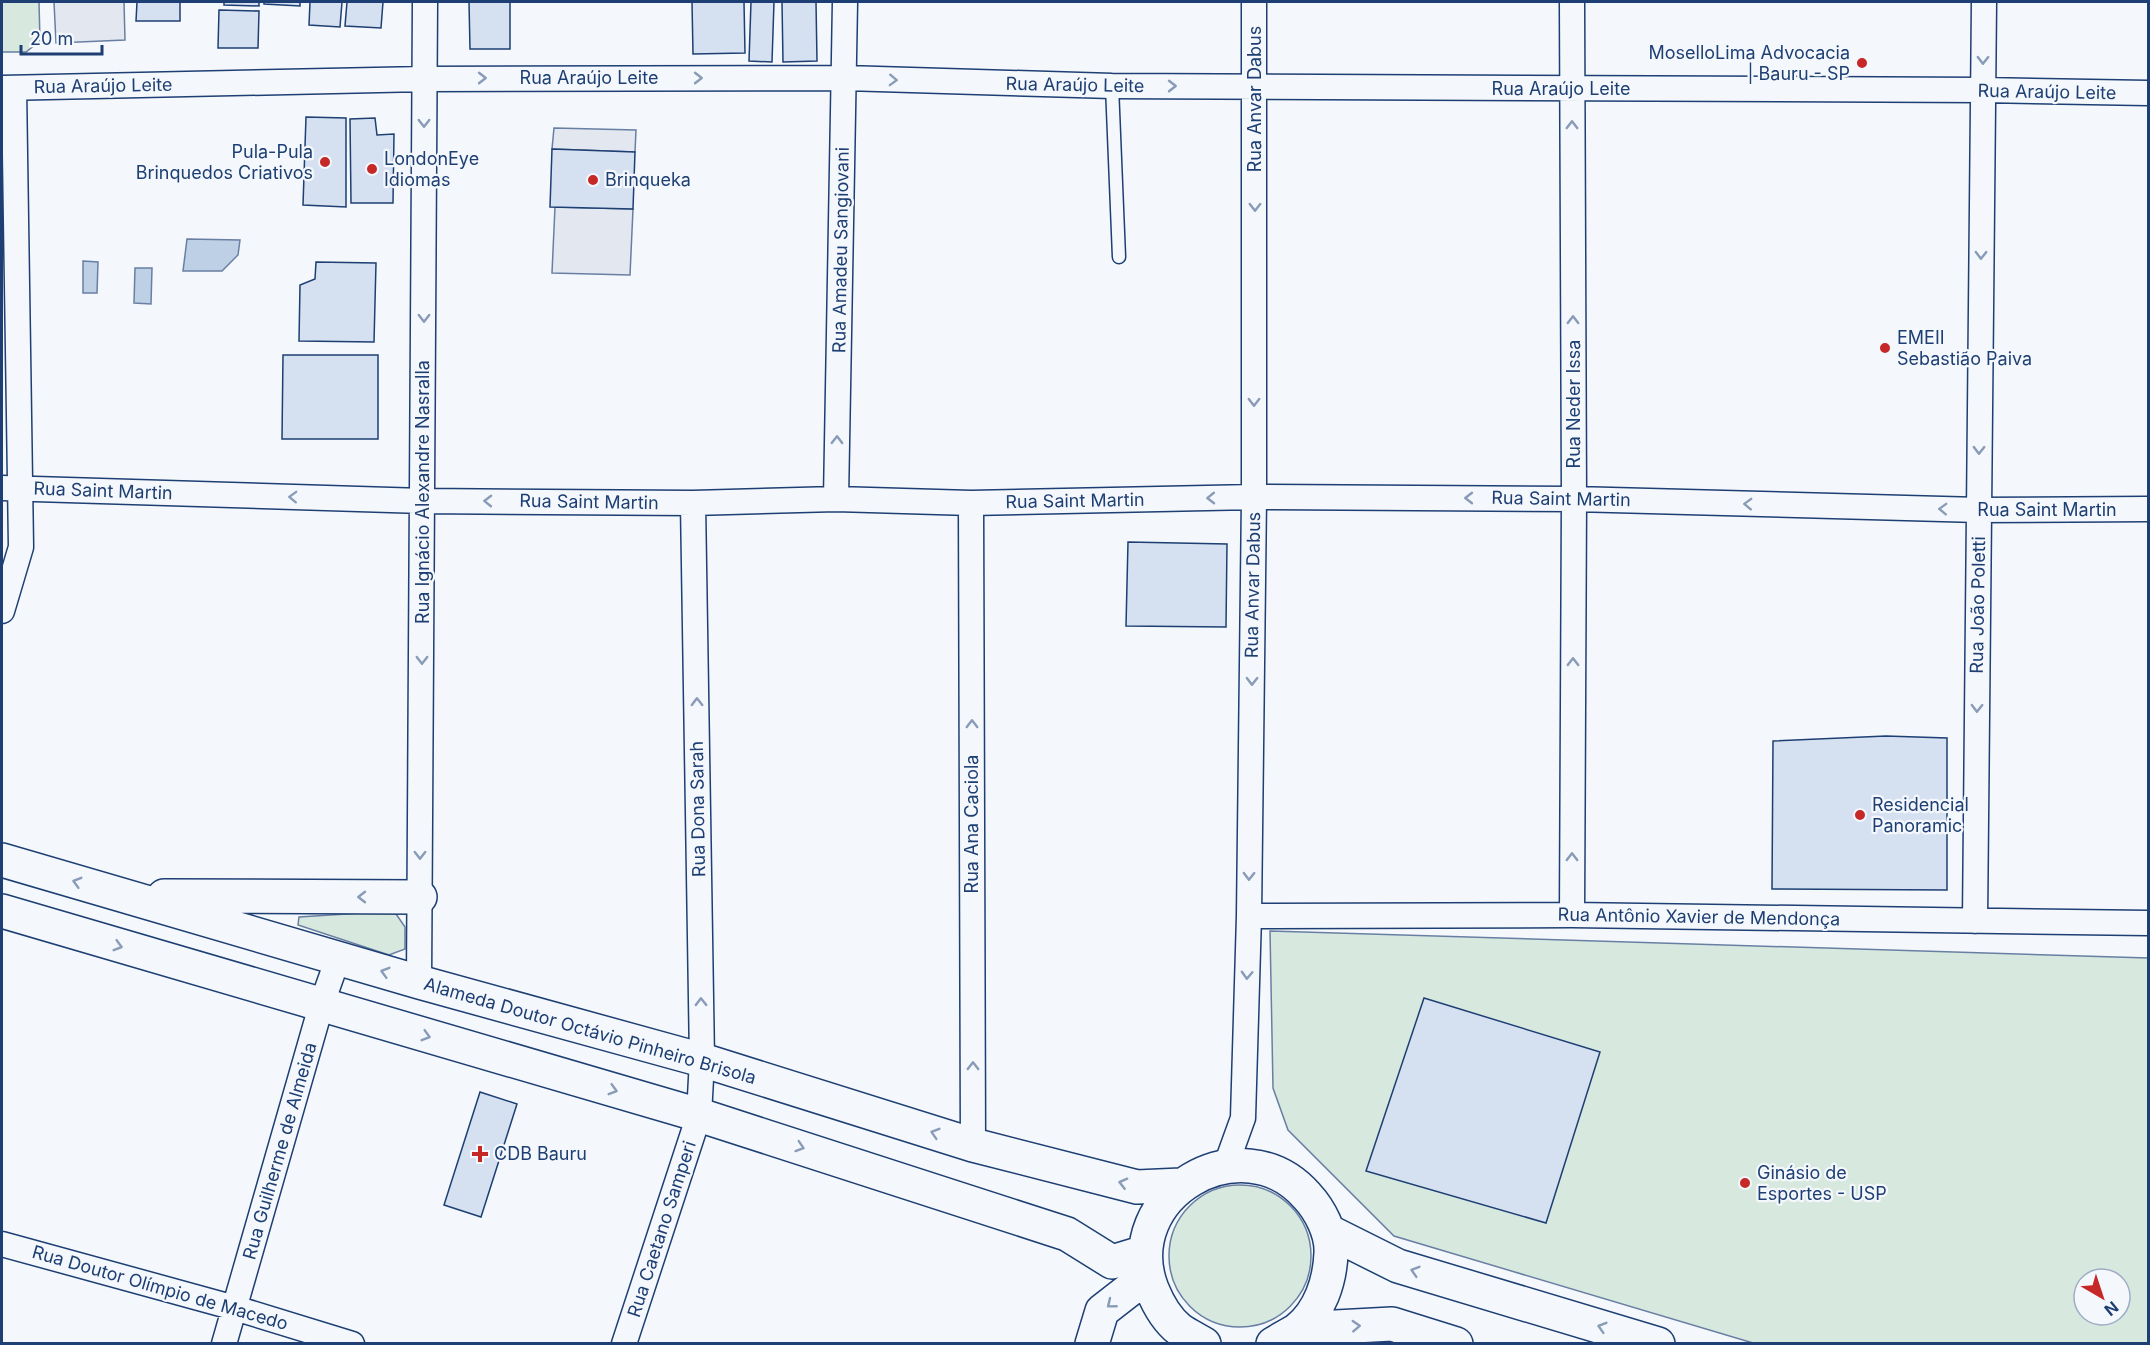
<svg xmlns="http://www.w3.org/2000/svg" width="2150" height="1345" font-family="Inter,sans-serif">
<rect width="100%" height="100%" fill="#f4f7fb"/>
<path fill="#d7e8df" stroke="#687fa3" stroke-width="1.5" fill-rule="evenodd" d="M 2,2 L 39,2 L 40,41 L 26,52 L 2,52 Z
M 394,911 L 405,927 L 405,949 L 389,955 L 298,925 L 299,917 Z
M 1270,931 L 2148,958 L 2148,1343 L 1753,1343 L 1394,1236 L 1288,1130 L 1273,1088 ZM 2084,1279 L 2120,1279 L 2120,1315 L 2084,1315 Z
M1169 1256a71 71 0 1 1 142 0a71 71 0 1 1-142 0Z"/>
<path fill="#e3e8f0" stroke="#687fa3" stroke-width="1.5" d="M 54,2 L 124,2 L 125,40 L 56,43 Z
M 554,128 L 636,130 L 635,152 L 552,149 Z
M 555,207 L 633,209 L 630,275 L 552,273 Z"/>
<path fill="#bed0e5" stroke="#687fa3" stroke-width="1.5" d="M 187,239 L 240,240 L 238,255 L 222,271 L 183,271 Z
M 83,261 L 98,262 L 97,293 L 83,293 Z
M 135,268 L 152,268 L 151,304 L 134,303 Z"/>
<path fill="#d5e0f0" stroke="#1d3f73" stroke-width="1.5" d="M 137,2 L 180,2 L 180,21 L 136,21 Z
M 224,2 L 259,2 L 259,6 L 224,5 Z
M 264,2 L 300,2 L 300,6 L 264,4 Z
M 310,2 L 342,2 L 340,27 L 309,25 Z
M 347,2 L 383,2 L 381,28 L 345,26 Z
M 469,2 L 510,2 L 510,49 L 470,49 Z
M 692,2 L 744,2 L 745,53 L 693,54 Z
M 751,2 L 774,2 L 772,62 L 749,61 Z
M 782,2 L 816,2 L 817,61 L 783,62 Z
M 219,10 L 259,11 L 258,48 L 218,48 Z
M 306,117 L 346,118 L 346,207 L 303,205 Z
M 375,118 L 377,135 L 394,134 L 393,203 L 351,203 L 350,119 Z
M 552,149 L 635,152 L 633,209 L 550,207 Z
M 316,262 L 376,263 L 374,342 L 299,341 L 300,285 L 315,279 Z
M 283,355 L 378,355 L 378,439 L 282,439 Z
M 1128,542 L 1227,544 L 1226,627 L 1126,626 Z
M 1886,736 L 1947,738 L 1947,890 L 1772,889 L 1773,741 Z
M 1424,998 L 1600,1052 L 1546,1223 L 1366,1171 Z
M 480,1092 L 517,1104 L 481,1217 L 444,1205 Z"/>
<g fill="none" stroke-linecap="round" stroke-linejoin="round">
<defs>
<path id="lane" d="M 1112,86 L 1119,257"/>
<path id="street" d="M 1572,2 L 1574,499 L 1572,915
M 2,88 L 424,79 L 845,78 L 1112,86 L 1983,90 L 2148,93
M 2,488 L 423,501 L 693,503 L 836,499 L 971,503 L 1254,497 L 1574,499 L 1979,510 L 2148,509
M 836,499 L 845,2
M 971,503 L 973,1145
M 2,611 L 21,547 L 14,88
M 1249,916 L 1572,915 L 2148,923
M 1975,921 L 1984,2
M 419,982 L 425,2
M 1226,1165 L 1243,1118 L 1249,916 L 1254,497 L 1254,2
M 2,1244 L 235,1308 L 352,1344
M 224,1344 L 321,1006 L 338,958
M 624,1344 L 699,1115 L 702,1060 L 693,503"/>
<path id="secondary" d="M 2,860 L 419,982 L 702,1060 L 973,1145 L 1137,1187 L 1181,1185
M 164,896 L 420,897
M 2,911 L 699,1115 L 1067,1234 L 1112,1262 L 1145,1252
M 1328,1231 L 1398,1266 L 1658,1344
M 1298,1329 L 1392,1324 L 1456,1344
M 1092,1344 L 1102,1311 L 1147,1276
M 1204,1344 C 1196,1339 1187,1335 1180,1330 C 1167,1320 1158,1304 1152,1289 C 1116,1195 1242,1122 1307,1196 C 1320,1210 1332,1233 1331,1253 C 1330,1281 1320,1312 1297,1330 C 1289,1335 1281,1339 1273,1344"/>
</defs>
<use href="#lane" stroke="#1d3f73" stroke-width="15"/>
<use href="#street" stroke="#1d3f73" stroke-width="27"/>
<use href="#secondary" stroke="#1d3f73" stroke-width="36"/>
<use href="#lane" stroke="#f4f7fb" stroke-width="12"/>
<use href="#street" stroke="#f4f7fb" stroke-width="24"/>
<use href="#secondary" stroke="#f4f7fb" stroke-width="33"/>
</g>
<defs><path id="oneway-chevron" d="M-2-3.5L2.5 0L-2 3.5" fill="none" stroke-width="1.6" stroke-linecap="round" stroke-linejoin="round" transform="scale(1.5)"/></defs>
<g stroke="#889bb7">
<use href="#oneway-chevron" transform="translate(1983 60) rotate(91)"/>
<use href="#oneway-chevron" transform="translate(482 78)"/>
<use href="#oneway-chevron" transform="translate(698 78)"/>
<use href="#oneway-chevron" transform="translate(893 80) rotate(2)"/>
<use href="#oneway-chevron" transform="translate(1172 86)"/>
<use href="#oneway-chevron" transform="translate(424 123) rotate(90)"/>
<use href="#oneway-chevron" transform="translate(1572 125) rotate(-90)"/>
<use href="#oneway-chevron" transform="translate(1255 207) rotate(90)"/>
<use href="#oneway-chevron" transform="translate(1981 255) rotate(91)"/>
<use href="#oneway-chevron" transform="translate(424 318) rotate(90)"/>
<use href="#oneway-chevron" transform="translate(1573 320) rotate(-90)"/>
<use href="#oneway-chevron" transform="translate(1254 402) rotate(90)"/>
<use href="#oneway-chevron" transform="translate(837 440) rotate(-89)"/>
<use href="#oneway-chevron" transform="translate(1979 450) rotate(91)"/>
<use href="#oneway-chevron" transform="translate(293 497) rotate(-178)"/>
<use href="#oneway-chevron" transform="translate(1211 498) rotate(179)"/>
<use href="#oneway-chevron" transform="translate(1469 498) rotate(-180)"/>
<use href="#oneway-chevron" transform="translate(488 501) rotate(-179)"/>
<use href="#oneway-chevron" transform="translate(1748 504) rotate(-178)"/>
<use href="#oneway-chevron" transform="translate(1943 509) rotate(-178)"/>
<use href="#oneway-chevron" transform="translate(422 660) rotate(90)"/>
<use href="#oneway-chevron" transform="translate(1573 662) rotate(-90)"/>
<use href="#oneway-chevron" transform="translate(1252 681) rotate(91)"/>
<use href="#oneway-chevron" transform="translate(697 702) rotate(-91)"/>
<use href="#oneway-chevron" transform="translate(1977 708) rotate(91)"/>
<use href="#oneway-chevron" transform="translate(972 724) rotate(-90)"/>
<use href="#oneway-chevron" transform="translate(420 855) rotate(90)"/>
<use href="#oneway-chevron" transform="translate(1572 857) rotate(-90)"/>
<use href="#oneway-chevron" transform="translate(1249 876) rotate(91)"/>
<use href="#oneway-chevron" transform="translate(77 882) rotate(-164)"/>
<use href="#oneway-chevron" transform="translate(362 897) rotate(-180)"/>
<use href="#oneway-chevron" transform="translate(118 946) rotate(16)"/>
<use href="#oneway-chevron" transform="translate(385 972) rotate(-164)"/>
<use href="#oneway-chevron" transform="translate(1247 975) rotate(92)"/>
<use href="#oneway-chevron" transform="translate(701 1002) rotate(-91)"/>
<use href="#oneway-chevron" transform="translate(426 1036) rotate(16)"/>
<use href="#oneway-chevron" transform="translate(973 1066) rotate(-90)"/>
<use href="#oneway-chevron" transform="translate(613 1090) rotate(16)"/>
<use href="#oneway-chevron" transform="translate(935 1133) rotate(-163)"/>
<use href="#oneway-chevron" transform="translate(800 1147) rotate(18)"/>
<use href="#oneway-chevron" transform="translate(1123 1183) rotate(-166)"/>
<use href="#oneway-chevron" transform="translate(1415 1271) rotate(-163)"/>
<use href="#oneway-chevron" transform="translate(1111 1304) rotate(141)"/>
<use href="#oneway-chevron" transform="translate(1356 1326) rotate(-3)"/>
<use href="#oneway-chevron" transform="translate(1602 1327) rotate(-163)"/>
</g>
<g fill="#c62828" stroke="#f4f7fb" stroke-width="2">
<circle cx="1862" cy="63" r="6"/>
<circle cx="325" cy="162" r="6"/>
<circle cx="372" cy="169" r="6"/>
<circle cx="593" cy="180" r="6"/>
<circle cx="1885" cy="348" r="6"/>
<circle cx="1860" cy="815" r="6"/>
<path d="M477 1145h6v6h6v6h-6v6h-6v-6h-6v-6h6z"/>
<circle cx="1745" cy="1183" r="6"/>
</g>
<g text-anchor="middle" stroke-width="4.5" stroke-linejoin="round" paint-order="stroke">
<g font-size="18" fill="#1d3f73" stroke="#f4f7fb" text-anchor="start">
<text x="1850" y="59" text-anchor="end">MoselloLima Advocacia<tspan x="1850" dy="21">| Bauru - SP</tspan></text>
<text x="313" y="158" text-anchor="end">Pula-Pula<tspan x="313" dy="21">Brinquedos Criativos</tspan></text>
<text x="384" y="165">LondonEye<tspan x="384" dy="21">Idiomas</tspan></text>
<text x="605" y="186">Brinqueka</text>
<text x="1897" y="344">EMEII<tspan x="1897" dy="21">Sebastião Paiva</tspan></text>
<text x="1872" y="811">Residencial<tspan x="1872" dy="21">Panoramic</tspan></text>
<text x="494" y="1160">CDB Bauru</text>
<text x="1757" y="1179">Ginásio de<tspan x="1757" dy="21">Esportes - USP</tspan></text>
</g>
<g font-size="18" fill="#1d3f73" stroke="#f4f7fb">
<text x="589" y="84">Rua Araújo Leite</text>
<text transform="translate(1075 85) rotate(1)" y="6">Rua Araújo Leite</text>
<text transform="translate(103 86) rotate(-1)" y="6">Rua Araújo Leite</text>
<text x="1561" y="95">Rua Araújo Leite</text>
<text transform="translate(2047 92) rotate(1)" y="6">Rua Araújo Leite</text>
<text transform="translate(1255 99) rotate(-90)" y="6">Rua Anvar Dabus</text>
<text transform="translate(841 250) rotate(-89)" y="6">Rua Amadeu Sangiovani</text>
<text transform="translate(1574 404) rotate(-90)" y="6">Rua Neder Issa</text>
<text transform="translate(103 491) rotate(2)" y="6">Rua Saint Martin</text>
<text transform="translate(423 492) rotate(-90)" y="6">Rua Ignácio Alexandre Nasralla</text>
<text transform="translate(1561 499) rotate(1)" y="6">Rua Saint Martin</text>
<text transform="translate(1075 501) rotate(-1)" y="6">Rua Saint Martin</text>
<text transform="translate(589 502) rotate(1)" y="6">Rua Saint Martin</text>
<text x="2047" y="516">Rua Saint Martin</text>
<text transform="translate(1253 585) rotate(-89)" y="6">Rua Anvar Dabus</text>
<text transform="translate(1978 605) rotate(-89)" y="6">Rua João Poletti</text>
<text transform="translate(698 809) rotate(-91)" y="6">Rua Dona Sarah</text>
<text transform="translate(972 824) rotate(-90)" y="6">Rua Ana Caciola</text>
<text transform="translate(1699 917) rotate(1)" y="6">Rua Antônio Xavier de Mendonça</text>
<text transform="translate(590 1031) rotate(16)" y="6">Alameda Doutor Octávio Pinheiro Brisola</text>
<text transform="translate(280 1151) rotate(-74)" y="6">Rua Guilherme de Almeida</text>
<text transform="translate(662 1229) rotate(-72)" y="6">Rua Caetano Samperi</text>
<text transform="translate(160 1288) rotate(16)" y="6">Rua Doutor Olímpio de Macedo</text>
</g>
</g>
<rect width="2150" height="1345" fill="none" stroke="#1d3f73" stroke-width="6"/>
<g transform="translate(2102 1297) rotate(141)"><circle r="28" fill="#f4f7fb" stroke="#9eadc5" stroke-width="1.5"/>
<path d="M0-4.5L10 22L0 15L-10 22Z" fill="#c62828"/>
<text y="-9" font-size="16" font-weight="bold" text-anchor="middle" fill="#1d3f73">N</text>
</g>
<path d="M21 45v9h81v-9" fill="none" stroke="#1d3f73" stroke-width="3"/>
<text x="30" y="45" font-size="18" fill="#1d3f73" stroke="#f4f7fb" stroke-width="4.5" paint-order="stroke">20 m</text>
</svg>
